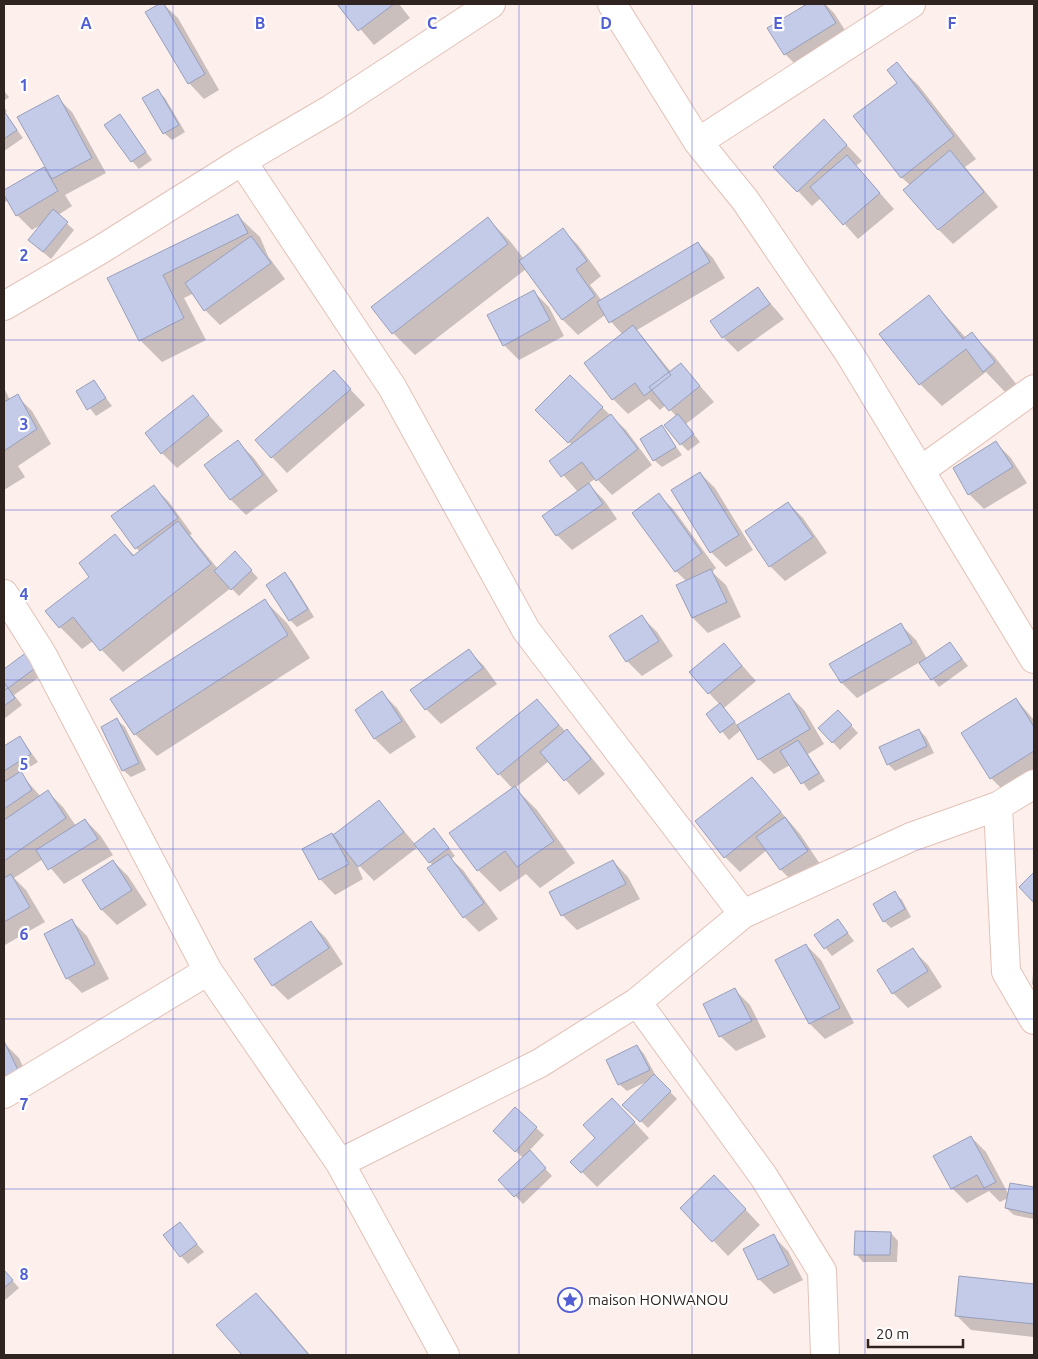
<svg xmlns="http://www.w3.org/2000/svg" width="1038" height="1359" font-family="Ubuntu,sans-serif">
<rect width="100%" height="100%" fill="#fdefeb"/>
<path fill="#0003" d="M 163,4 L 178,18 L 219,90 L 204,99 L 189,83 L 147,12 Z
M 339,4 L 399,4 L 410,18 L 374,45 Z
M 809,4 L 825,4 L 834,13 L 850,38 L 800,69 L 785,54 L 769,29 Z
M 897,64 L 919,86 L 976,159 L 965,167 L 998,207 L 953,244 L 938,229 L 910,185 L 901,177 Z
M 4,91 L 9,97 L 4,101 Z
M 158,91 L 165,98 L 185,132 L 172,140 L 164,133 Z
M 57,97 L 72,112 L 106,173 L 65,195 L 72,206 L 58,215 L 74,230 L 51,259 L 37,247 L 42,224 L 32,230 L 17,215 L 8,200 L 4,203 L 4,191 L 43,168 L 50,175 Z
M 4,107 L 7,111 L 5,113 L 23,138 L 4,151 Z
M 120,116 L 152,160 L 139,169 L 132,161 Z
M 824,121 L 862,161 L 856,166 L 894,209 L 858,239 L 821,198 L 812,206 L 798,191 Z
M 237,215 L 260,237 L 268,256 L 285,279 L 220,325 L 205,310 L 194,293 L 184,298 L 206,340 L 162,362 L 140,340 L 109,279 Z
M 487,218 L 510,241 L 524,259 L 563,230 L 578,245 L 601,276 L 590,285 L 602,301 L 698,243 L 713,258 L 725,278 L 637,330 L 671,372 L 681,364 L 714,402 L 686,424 L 700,442 L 688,451 L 681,444 L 676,416 L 666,405 L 660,410 L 649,399 L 628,414 L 613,399 L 586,363 L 623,335 L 605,315 L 578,335 L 563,320 L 526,269 L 415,355 L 393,333 Z
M 758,289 L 784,319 L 738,352 L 723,337 Z
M 534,292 L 549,307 L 564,336 L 519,360 L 504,345 Z
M 929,297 L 966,338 L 972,334 L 994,356 L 1017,385 L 1006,393 L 986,372 L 942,406 L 920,384 Z
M 334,372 L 365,405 L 287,473 L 256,440 Z
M 570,377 L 626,430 L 652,465 L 612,495 L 596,478 L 588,484 L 604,500 L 617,519 L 572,550 L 557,535 L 578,492 L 551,461 L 572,445 L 536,410 Z
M 94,382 L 112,406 L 96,416 L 77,392 Z
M 4,388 L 10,400 L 17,396 L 32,411 L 51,444 L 18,466 L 25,477 L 4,490 Z
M 193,397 L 223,431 L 177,468 L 162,453 Z
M 662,427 L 682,455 L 662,467 L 654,460 Z
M 238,442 L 253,457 L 278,491 L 246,515 L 231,500 L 206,465 Z
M 996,443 L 1011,458 L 1027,483 L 984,509 L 969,494 Z
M 700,473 L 715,488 L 753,550 L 726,567 L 711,552 Z
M 154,487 L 169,502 L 192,534 L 190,535 L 218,569 L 235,553 L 258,578 L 239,596 L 231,588 L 123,672 L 93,641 L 82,649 L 60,627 L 115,536 L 135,556 L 140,552 L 136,548 Z
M 659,495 L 674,510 L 716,568 L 712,572 L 726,585 L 741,617 L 708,633 L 693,618 L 687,582 L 676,571 L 634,513 Z
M 788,503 L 803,518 L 827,553 L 785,581 L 770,566 L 746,532 Z
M 285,574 L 292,581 L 314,617 L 297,627 L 290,620 Z
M 265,601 L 287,623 L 310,658 L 157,756 L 135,734 Z
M 642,617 L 657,632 L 673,656 L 642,676 L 627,661 Z
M 900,624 L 916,640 L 927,659 L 950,643 L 968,666 L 939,687 L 920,662 L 857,698 L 842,683 L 831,664 Z
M 724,645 L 756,681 L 724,708 L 738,726 L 789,695 L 804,710 L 824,744 L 808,754 L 825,781 L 809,791 L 790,765 L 774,774 L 759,759 L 741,730 L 729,740 L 708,714 L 720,705 L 709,693 Z
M 31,651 L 48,671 L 14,695 L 22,705 L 4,719 L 4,670 Z
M 469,651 L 484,666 L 497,684 L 441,724 L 426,709 Z
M 382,693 L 397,708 L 416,737 L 390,754 L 375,739 L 356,710 Z
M 1016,699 L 1034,720 L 1034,775 L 1006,793 L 991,778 Z
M 537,701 L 566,732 L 567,731 L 582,746 L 605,774 L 579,795 L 549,761 L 515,788 L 537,810 L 575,863 L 540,888 L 526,874 L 500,892 L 478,870 L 513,789 L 499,774 Z
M 845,719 L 858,733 L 840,750 L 820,728 Z
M 117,720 L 125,727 L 146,770 L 131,777 L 123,770 Z
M 919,730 L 926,737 L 934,753 L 895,771 L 888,764 Z
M 20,737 L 38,762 L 20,773 L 41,797 L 48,792 L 63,807 L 76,826 L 85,820 L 100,835 L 113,855 L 64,884 L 43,859 L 14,878 L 26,890 L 45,922 L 5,945 L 4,747 Z
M 752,778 L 800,834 L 822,867 L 796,885 L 781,870 L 767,850 L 740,872 L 725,857 Z
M 379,801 L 415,844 L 441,837 L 455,856 L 451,859 L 463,870 L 498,919 L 479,932 L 464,917 L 433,866 L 418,847 L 374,881 L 355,861 L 363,879 L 335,895 L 320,879 L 304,850 L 333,836 Z
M 113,861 L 128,876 L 147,905 L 117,925 L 102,910 L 83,881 Z
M 613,861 L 628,877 L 640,899 L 577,930 L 562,915 Z
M 894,893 L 902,900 L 911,917 L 891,928 L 884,921 Z
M 838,920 L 854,941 L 832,956 L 816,936 Z
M 72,921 L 87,936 L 109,979 L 82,993 L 67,978 Z
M 311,923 L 326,938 L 343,964 L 288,1000 L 273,985 Z
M 806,945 L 821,960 L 854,1023 L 825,1039 L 810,1024 L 777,960 Z
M 913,950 L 928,965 L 942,987 L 908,1008 L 893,993 Z
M 1034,962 L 1034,986 L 1032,984 Z
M 735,990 L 750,1005 L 766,1037 L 736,1051 L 720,1036 L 705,1005 Z
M 4,1043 L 19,1058 L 33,1088 L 4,1102 Z
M 637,1046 L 644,1054 L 657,1078 L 677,1099 L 648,1128 L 624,1105 L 646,1082 L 627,1091 L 619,1084 Z
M 515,1109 L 544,1135 L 529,1151 L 552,1176 L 523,1204 L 500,1180 L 523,1158 L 502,1138 Z
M 627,1114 L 649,1138 L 597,1187 L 572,1162 Z
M 971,1137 L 986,1152 L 1009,1195 L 1011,1184 L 1034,1189 L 1034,1219 L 1014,1215 L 1006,1208 L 1008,1198 L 1000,1202 L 989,1191 L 967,1203 L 952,1188 Z
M 729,1192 L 760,1225 L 728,1256 L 682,1208 Z
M 180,1224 L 204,1252 L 188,1264 L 181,1256 Z
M 891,1233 L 898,1241 L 897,1262 L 863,1262 L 856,1254 Z
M 773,1236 L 788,1251 L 803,1280 L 774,1294 L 759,1279 Z
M 4,1271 L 19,1288 L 4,1301 Z
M 960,1278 L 1034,1285 L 1034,1337 L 971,1330 L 956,1315 Z
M 256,1294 L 271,1309 L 310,1355 L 243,1355 L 218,1326 Z"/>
<path fill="#c4cbe8" stroke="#989fbb" d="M 159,4 L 164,4 L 205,74 L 188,84 L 145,12 Z
M 337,4 L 394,4 L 358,31 Z
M 807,4 L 824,4 L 836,23 L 784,55 L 767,28 Z
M 897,62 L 954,136 L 901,178 L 853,116 L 897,83 L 887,70 Z
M 158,89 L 179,125 L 163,134 L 142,98 Z
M 58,95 L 92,158 L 52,179 L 17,117 Z
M 4,111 L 17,130 L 4,139 Z
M 120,114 L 146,152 L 131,162 L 104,125 Z
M 824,119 L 847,145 L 797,192 L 773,167 Z
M 950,150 L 984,192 L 938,230 L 903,190 Z
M 847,155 L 880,193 L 843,225 L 810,187 Z
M 44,167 L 58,191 L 16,216 L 4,195 L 4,190 Z
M 53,209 L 68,222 L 43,252 L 28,240 Z
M 238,214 L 248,233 L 163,275 L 184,318 L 139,341 L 107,278 Z
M 488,217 L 508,244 L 392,334 L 371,307 Z
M 563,228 L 587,261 L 576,269 L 595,296 L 562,320 L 519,261 Z
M 251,236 L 271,263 L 204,311 L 185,283 Z
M 698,242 L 710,262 L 609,323 L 597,302 Z
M 758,287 L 770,304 L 722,338 L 710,321 Z
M 534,290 L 550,320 L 503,346 L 487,315 Z
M 929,295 L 963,339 L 972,332 L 995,362 L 983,372 L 966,349 L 919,385 L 879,334 Z
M 633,325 L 671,375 L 644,396 L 635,383 L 612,400 L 584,363 Z
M 681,363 L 700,386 L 669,411 L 649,387 Z
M 334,370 L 351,389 L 271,458 L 255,440 Z
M 570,375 L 603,407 L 568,443 L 535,410 Z
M 94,380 L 106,398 L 87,410 L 76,391 Z
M 18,394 L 37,429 L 4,451 L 4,402 Z
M 193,395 L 209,415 L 161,454 L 145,433 Z
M 611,414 L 638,449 L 596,481 L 582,462 L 561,477 L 549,461 Z
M 678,414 L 694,434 L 680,445 L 664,425 Z
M 662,425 L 676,447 L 653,461 L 640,439 Z
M 238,440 L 263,475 L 230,500 L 204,465 Z
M 996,441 L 1013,467 L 968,495 L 953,468 Z
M 700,472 L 739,535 L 710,553 L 671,490 Z
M 589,483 L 603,504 L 556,536 L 542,516 Z
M 154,485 L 178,518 L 135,549 L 111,516 Z
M 659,493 L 702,553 L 675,572 L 632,513 Z
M 788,502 L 813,537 L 769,567 L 745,531 Z
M 178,521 L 211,564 L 100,651 L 73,617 L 59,628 L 45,611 L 89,577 L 79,563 L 115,534 L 133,556 Z
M 235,551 L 252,570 L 231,590 L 214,571 Z
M 711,569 L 727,602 L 692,618 L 676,585 Z
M 285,572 L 308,609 L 289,621 L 266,585 Z
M 265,599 L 288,635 L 134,735 L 110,699 Z
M 642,615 L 659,641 L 626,662 L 609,636 Z
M 901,623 L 912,643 L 841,683 L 829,664 Z
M 950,642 L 962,659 L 931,680 L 919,663 Z
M 724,643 L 742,666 L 708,694 L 689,672 Z
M 31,649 L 41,664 L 4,691 L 4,669 Z
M 469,649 L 483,668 L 425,710 L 410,690 Z
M 4,682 L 15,698 L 4,706 Z
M 382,691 L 402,721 L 374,739 L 355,710 Z
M 789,693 L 810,729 L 758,760 L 737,725 Z
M 1016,698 L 1034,727 L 1034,751 L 990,779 L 961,733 Z
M 537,699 L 559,725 L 498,775 L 476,748 Z
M 720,703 L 735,722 L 720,733 L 706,714 Z
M 838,710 L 852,725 L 832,743 L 818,728 Z
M 117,718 L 139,763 L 122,771 L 101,727 Z
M 567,729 L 591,759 L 564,781 L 540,752 Z
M 919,729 L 927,746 L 887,765 L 879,747 Z
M 20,736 L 31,754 L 4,771 L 4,746 Z
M 798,740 L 819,773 L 801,784 L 780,751 Z
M 21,771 L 32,790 L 4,809 L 4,782 Z
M 752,777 L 781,812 L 724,858 L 695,821 Z
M 515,786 L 554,841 L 517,867 L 505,851 L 477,871 L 449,833 Z
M 48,790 L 66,818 L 4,861 L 4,820 Z
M 379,800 L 404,832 L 358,867 L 333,835 Z
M 785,817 L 808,851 L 780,870 L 756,837 Z
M 85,819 L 98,839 L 48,870 L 36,850 Z
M 434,828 L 449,848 L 429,863 L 414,844 Z
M 332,833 L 349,864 L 319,880 L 302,849 Z
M 448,854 L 484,903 L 463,918 L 427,868 Z
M 113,860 L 132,890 L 101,910 L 82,880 Z
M 613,860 L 626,884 L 561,916 L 549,892 Z
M 1034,872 L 1034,903 L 1019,887 Z
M 11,874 L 30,907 L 4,922 L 4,878 Z
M 895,891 L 905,909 L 883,922 L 873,904 Z
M 72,919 L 95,964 L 66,979 L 44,934 Z
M 838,919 L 848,933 L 824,949 L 814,935 Z
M 311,921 L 329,948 L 272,986 L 254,959 Z
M 806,944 L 840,1008 L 809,1024 L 775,960 Z
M 913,948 L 928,971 L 892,994 L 877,970 Z
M 735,988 L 752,1021 L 719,1037 L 703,1004 Z
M 4,1041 L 19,1072 L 4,1080 Z
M 637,1045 L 650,1070 L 618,1085 L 606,1060 Z
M 654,1074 L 671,1091 L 640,1122 L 622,1105 Z
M 612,1098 L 635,1122 L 581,1173 L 570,1162 L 595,1138 L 583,1125 Z
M 515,1107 L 537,1127 L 515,1152 L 493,1131 Z
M 971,1136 L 996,1182 L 984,1188 L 977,1175 L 951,1189 L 933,1156 Z
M 530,1150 L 546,1168 L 514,1197 L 498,1180 Z
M 714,1175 L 746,1209 L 712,1242 L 680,1208 Z
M 1010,1183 L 1034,1187 L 1034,1214 L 1005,1208 Z
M 180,1222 L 197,1244 L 180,1257 L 163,1235 Z
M 855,1231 L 891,1232 L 890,1255 L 854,1255 Z
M 774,1234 L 789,1265 L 758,1280 L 743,1249 Z
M 4,1270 L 13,1280 L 4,1288 Z
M 959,1276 L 1034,1284 L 1034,1324 L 955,1316 Z
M 256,1293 L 309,1355 L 242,1355 L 216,1325 Z"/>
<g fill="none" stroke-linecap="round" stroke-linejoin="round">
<defs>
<path id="minor" d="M 612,4 L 698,142 L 745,200 L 849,353 L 1034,659
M 698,142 L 911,4
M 242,161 L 392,387 L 526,630 L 743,914
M 4,306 L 100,250 L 242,161 L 331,109 L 491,4
M 920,471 L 1034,389
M 4,594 L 42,654 L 208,971 L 340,1163 L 540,1063 L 637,1002 L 743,914 L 911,837 L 998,806 L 1034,784
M 998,806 L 1006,972 L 1034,1020
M 637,1002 L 764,1177 L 822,1271 L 825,1355
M 4,1094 L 208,971
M 340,1163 L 445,1355"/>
</defs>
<use href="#minor" stroke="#e3c1b8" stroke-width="30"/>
<use href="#minor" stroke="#fff" stroke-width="28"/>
</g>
<path fill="none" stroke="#515ed4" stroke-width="1" stroke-opacity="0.55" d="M 173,4 L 173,1355M 346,4 L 346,1355M 519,4 L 519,1355M 692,4 L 692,1355M 865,4 L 865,1355M 4,170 L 1034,170M 4,340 L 1034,340M 4,510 L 1034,510M 4,680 L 1034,680M 4,849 L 1034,849M 4,1019 L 1034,1019M 4,1189 L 1034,1189"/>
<defs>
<symbol id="sight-ring" viewBox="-11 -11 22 22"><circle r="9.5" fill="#fff" stroke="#515ed4" stroke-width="1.5"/><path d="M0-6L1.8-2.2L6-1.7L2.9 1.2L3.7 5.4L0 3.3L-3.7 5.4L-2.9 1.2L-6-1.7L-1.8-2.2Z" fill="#515ed4"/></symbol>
</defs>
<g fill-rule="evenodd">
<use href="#sight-ring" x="556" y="1286" width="28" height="28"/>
</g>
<g text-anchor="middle" stroke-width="4.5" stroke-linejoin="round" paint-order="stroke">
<g font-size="15" fill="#302420" stroke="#fff" text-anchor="start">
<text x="588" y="1305">maison HONWANOU</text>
</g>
</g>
<g font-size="16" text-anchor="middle" font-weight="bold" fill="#515ed4" stroke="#fff" stroke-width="4.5" stroke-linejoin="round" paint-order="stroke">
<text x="86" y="29">A</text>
<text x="260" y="29">B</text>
<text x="432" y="29">C</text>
<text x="606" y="29">D</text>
<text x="778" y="29">E</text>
<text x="952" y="29">F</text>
<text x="24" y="91">1</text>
<text x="24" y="261">2</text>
<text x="24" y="430">3</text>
<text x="24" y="600">4</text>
<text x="24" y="770">5</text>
<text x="24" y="940">6</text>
<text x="24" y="1110">7</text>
<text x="24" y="1280">8</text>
</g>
<rect width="1038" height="1359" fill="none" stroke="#302420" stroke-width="10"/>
<path d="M868 1339v8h95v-8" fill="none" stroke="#302420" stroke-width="2.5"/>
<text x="876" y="1339" font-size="15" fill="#302420" stroke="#ffffff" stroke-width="4" paint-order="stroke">20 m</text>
</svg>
